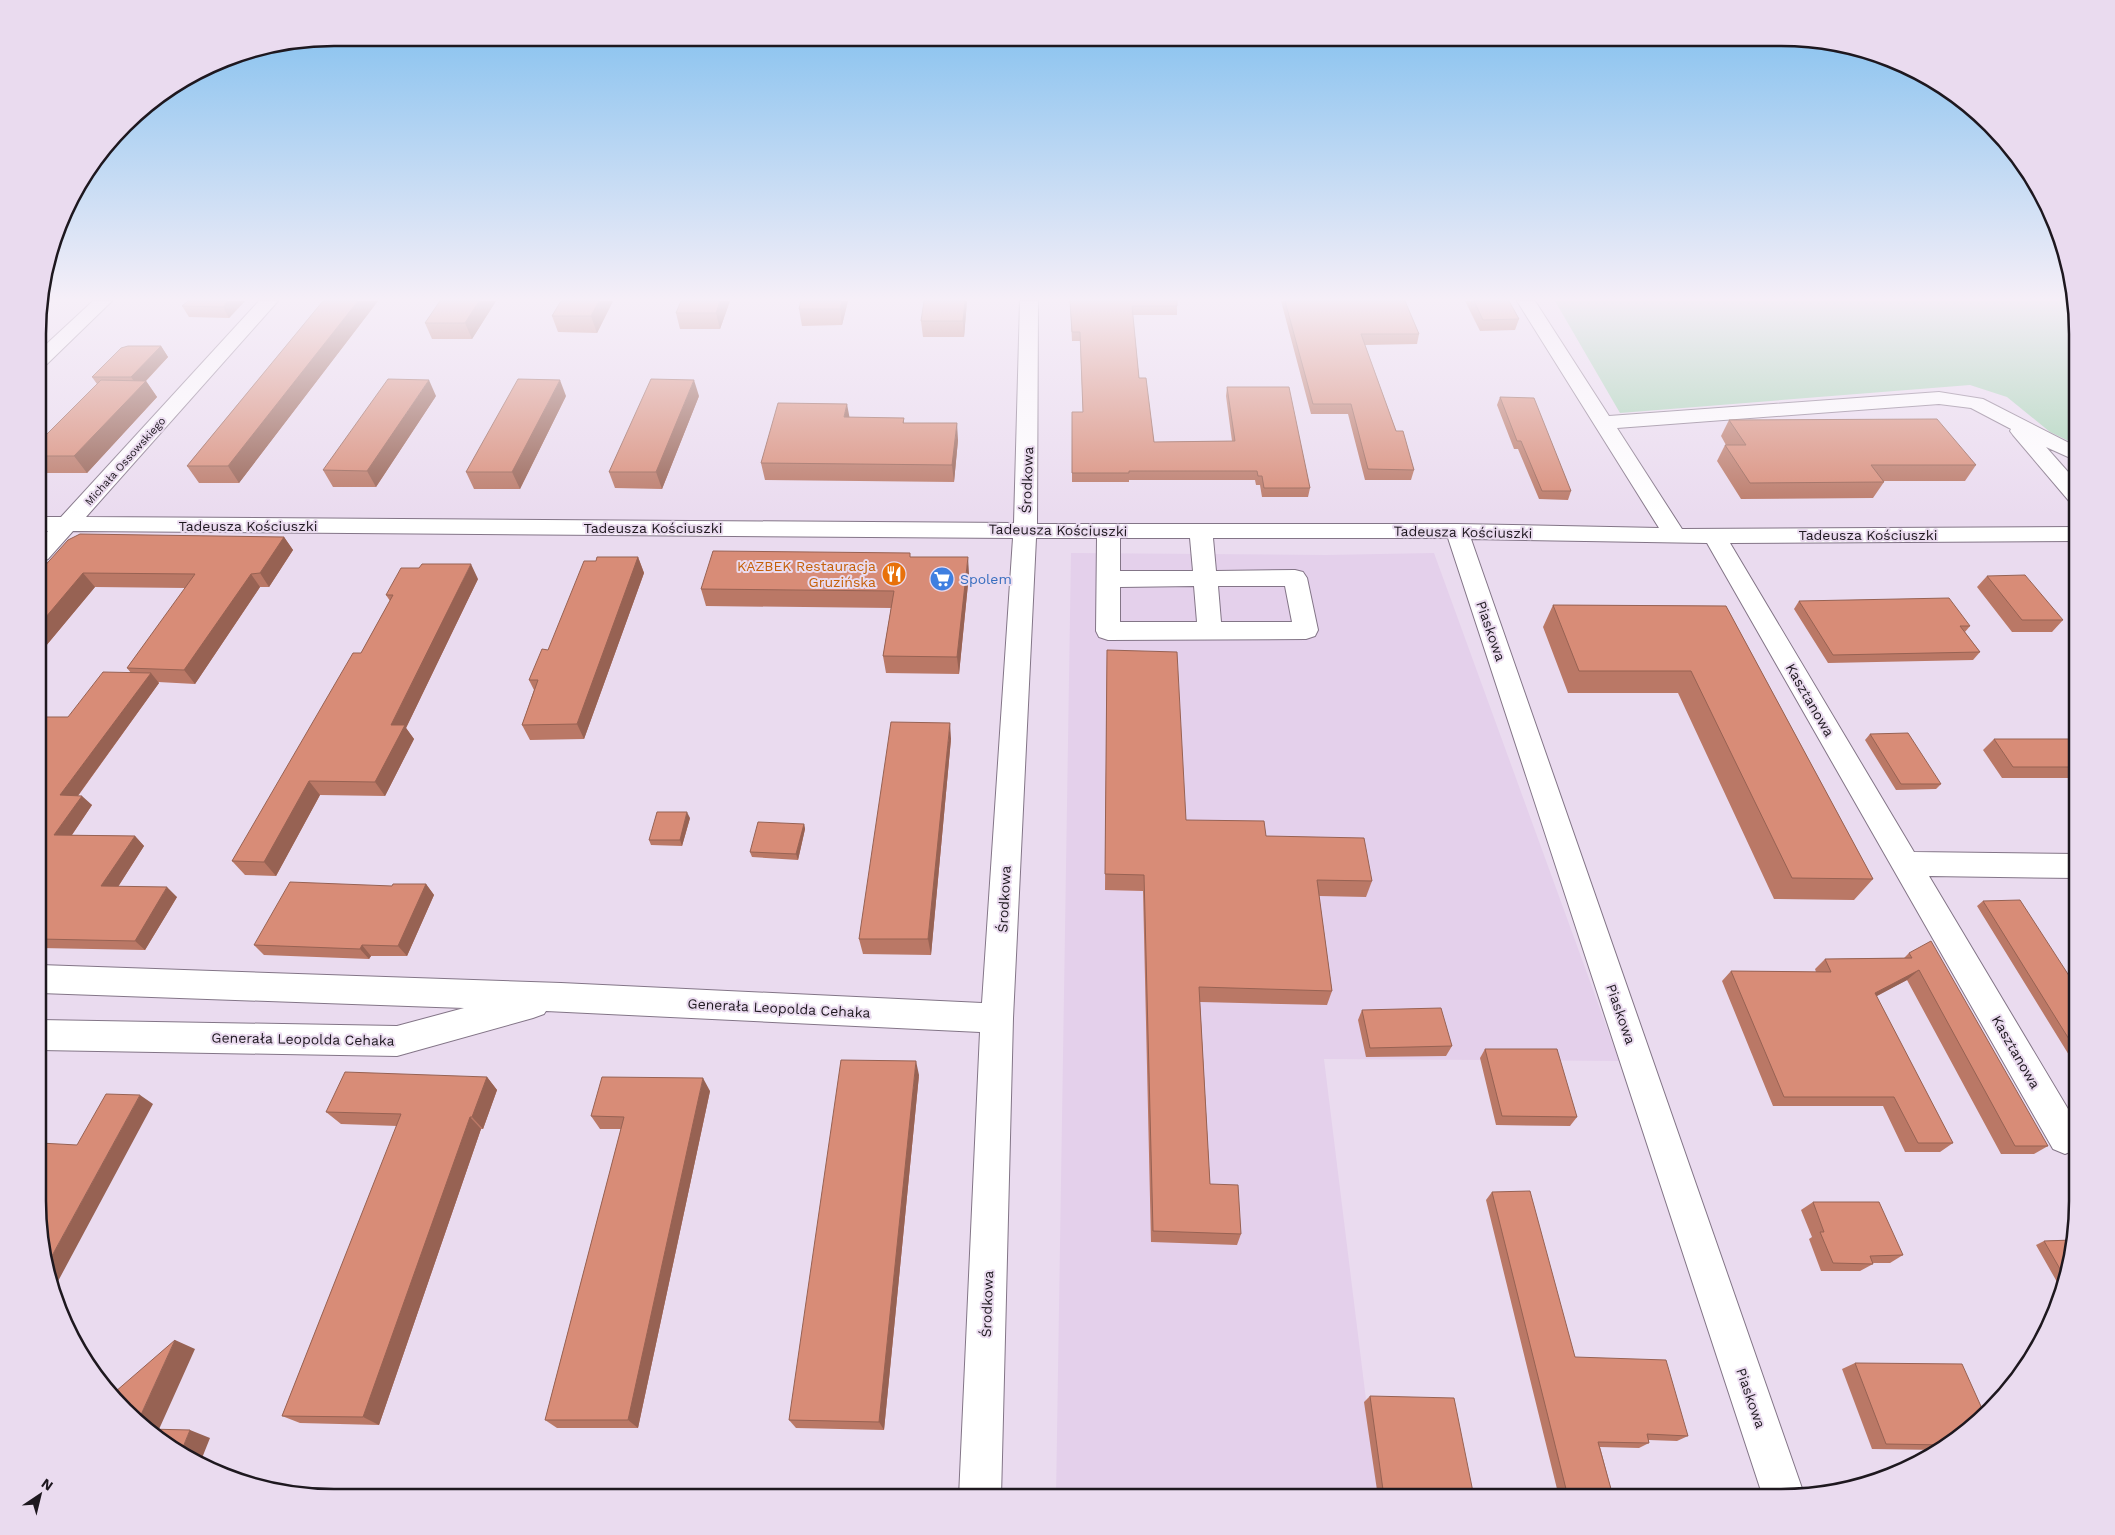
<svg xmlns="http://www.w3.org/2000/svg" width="2115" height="1535" font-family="'Work Sans',sans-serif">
<rect width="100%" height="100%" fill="#eadbef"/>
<path fill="#e4d0eb" d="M 1071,553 L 1326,555 L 1434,553 L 1619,1061 L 1324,1059 L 1378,1497 L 1056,1497 Z"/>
<path fill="#a7d4b5" d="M 1555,301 L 2073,301 L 2077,316 L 2077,445 L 2050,432 L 2007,397 L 1970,385 L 1620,413 Z"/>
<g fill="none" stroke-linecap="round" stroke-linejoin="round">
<defs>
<path id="minor" d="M 93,301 L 112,301 L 47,364 L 40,366 L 40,350 Z
M 259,301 L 278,301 L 86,517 L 1014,523 L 1020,301 L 1038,301 L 1037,524 L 1457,524 L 1659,528 L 1517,301 L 1535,301 L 1609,416 L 1939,392 L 1983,399 L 2077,447 L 2077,461 L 2046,447 L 2077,482 L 2077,503 L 2069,501 L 2013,435 L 2010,431 L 2011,429 L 1971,408 L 1939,404 L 1617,428 L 1682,529 L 2077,527 L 2077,541 L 1730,543 L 1914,852 L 2077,854 L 2077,878 L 1929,876 L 2077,1124 L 2077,1149 L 2065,1154 L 2053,1149 L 1707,543 L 1471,539 L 1804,1494 L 1763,1497 L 1448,538 L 1213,538 L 1216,571 L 1295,570 L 1303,572 L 1307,578 L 1318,630 L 1315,636 L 1306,639 L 1108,640 L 1099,637 L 1096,631 L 1097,538 L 1036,538 L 1013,1018 L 1001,1497 L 959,1497 L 980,1032 L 546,1011 L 544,1014 L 533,1018 L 397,1056 L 40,1050 L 40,1020 L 397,1026 L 464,1008 L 40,993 L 40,965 L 561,983 L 982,1003 L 1013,538 L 73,531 L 48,559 L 40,562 L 40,540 L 48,531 L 40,531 L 40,517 L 61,517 ZM 1120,538 L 1190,538 L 1193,571 L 1120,571 ZM 1194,586 L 1197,622 L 1120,622 L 1120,587 ZM 1218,586 L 1285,586 L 1292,622 L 1221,622 Z"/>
</defs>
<use href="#minor" stroke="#837587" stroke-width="2"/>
<use href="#minor" fill="#fff" fill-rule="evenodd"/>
</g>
<path fill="#ba7866" d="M 188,301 L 245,301 L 229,318 L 189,317 L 182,306 Z
M 323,301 L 378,301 L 239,483 L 199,483 L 187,466 Z
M 496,301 L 472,339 L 432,339 L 425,323 Z
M 561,301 L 613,301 L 597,333 L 558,332 L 552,316 Z
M 730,301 L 720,329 L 680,329 L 676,313 Z
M 801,301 L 848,301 L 842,325 L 802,326 L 799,309 Z
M 967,301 L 964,337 L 923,337 L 921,321 Z
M 1070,301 L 1177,301 L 1177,315 L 1133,315 L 1139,378 L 1154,442 L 1232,441 L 1226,396 L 1227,387 L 1310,488 L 1308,497 L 1262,497 L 1260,485 L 1256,485 L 1255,480 L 1129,480 L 1129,482 L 1072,482 L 1072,412 L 1083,412 L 1080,341 L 1072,341 Z
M 1281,301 L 1405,301 L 1419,334 L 1417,344 L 1365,345 L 1396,431 L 1414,470 L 1411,480 L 1365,480 L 1348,414 L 1311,414 Z
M 1465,301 L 1509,301 L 1519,319 L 1515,330 L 1480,331 Z
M 161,346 L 168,357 L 146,381 L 157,397 L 87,473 L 40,473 L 40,441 L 97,384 L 92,377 Z
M 436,396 L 376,487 L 333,487 L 323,470 Z
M 566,396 L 520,489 L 474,489 L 466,472 Z
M 699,396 L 662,489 L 615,488 L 609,472 Z
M 1500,397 L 1571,491 L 1568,500 L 1539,499 L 1518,449 L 1514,449 L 1497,405 Z
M 849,418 L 904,418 L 904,423 L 958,440 L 954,482 L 765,480 L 761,463 Z
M 1729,420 L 1976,465 L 1965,481 L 1883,481 L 1884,482 L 1873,498 L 1741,499 L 1717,461 L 1725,445 L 1726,445 L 1721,436 Z
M 284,537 L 293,550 L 269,587 L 260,587 L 195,684 L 158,682 L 159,683 L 78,796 L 92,805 L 72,835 L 135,836 L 144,846 L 118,887 L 177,897 L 145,950 L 40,948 L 40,717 L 68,717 L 131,673 L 127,668 L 186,588 L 95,587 L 40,653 L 40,571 Z
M 638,557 L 644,573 L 584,739 L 530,740 L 522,725 L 534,690 L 529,680 L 548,650 L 596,561 Z
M 911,557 L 969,574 L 959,674 L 886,673 L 883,656 L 891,608 L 706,606 L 701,589 Z
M 1987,576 L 2063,620 L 2052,632 L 2012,632 L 1977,587 Z
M 478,579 L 406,728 L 414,739 L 385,796 L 320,795 L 276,876 L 245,875 L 232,861 L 361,653 L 390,601 L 386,595 Z
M 1799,601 L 1970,626 L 1965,632 L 1980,652 L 1973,660 L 1828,663 L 1794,609 Z
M 1553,605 L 1726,606 L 1873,879 L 1854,900 L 1774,899 L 1678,693 L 1568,693 L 1543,627 Z
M 1107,650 L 1186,820 L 1266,836 L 1372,881 L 1366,897 L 1319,896 L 1332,991 L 1327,1005 L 1200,1002 L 1210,1184 L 1241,1234 L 1237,1245 L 1151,1242 L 1143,891 L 1105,890 Z
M 1870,734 L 1941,784 L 1936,789 L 1896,790 L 1865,740 Z
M 951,739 L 931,955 L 863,954 L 859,939 Z
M 1994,739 L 2070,753 L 2077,762 L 2077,771 L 2069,778 L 2002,778 L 1983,750 Z
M 690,818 L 682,846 L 651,845 L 649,840 Z
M 804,824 L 805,829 L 798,860 L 752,857 L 750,852 Z
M 426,884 L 434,895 L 407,956 L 371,956 L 369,959 L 264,955 L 254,945 L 392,886 Z
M 1983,901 L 2077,988 L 2077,1068 L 1977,906 Z
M 1909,953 L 2048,1146 L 2034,1154 L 2001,1154 L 1907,980 L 1876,996 L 1953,1143 L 1940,1152 L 1905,1152 L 1883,1106 L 1773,1106 L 1722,981 L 1731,971 L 1816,972 L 1815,969 L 1825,959 L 1904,958 Z
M 1362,1010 L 1452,1046 L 1446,1056 L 1366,1057 L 1358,1020 Z
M 1485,1049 L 1577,1117 L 1570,1126 L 1496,1125 L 1480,1058 Z
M 919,1075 L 884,1430 L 796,1428 L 789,1420 Z
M 487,1077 L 497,1090 L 483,1129 L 481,1129 L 379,1425 L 300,1423 L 282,1416 L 397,1126 L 341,1124 L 326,1112 Z
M 710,1091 L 638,1428 L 557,1428 L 545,1420 L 621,1129 L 600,1129 L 591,1116 Z
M 1492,1192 L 1575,1357 L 1688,1436 L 1677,1441 L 1649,1440 L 1649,1443 L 1639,1448 L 1600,1447 L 1611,1489 L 1601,1493 L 1558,1493 L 1486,1200 Z
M 1813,1202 L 1903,1255 L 1890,1263 L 1873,1263 L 1873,1264 L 1860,1271 L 1821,1271 L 1809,1239 L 1812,1237 L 1801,1210 Z
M 2072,1240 L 2061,1289 L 2036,1245 L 2044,1241 Z
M 1855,1363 L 1961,1436 L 1939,1450 L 1872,1449 L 1842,1369 Z
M 1370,1396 L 1474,1497 L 1378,1497 L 1364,1402 Z"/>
<path fill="#976253" d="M 228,301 L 245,301 L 229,318 L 223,307 Z
M 358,301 L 378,301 L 239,483 L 228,466 Z
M 479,301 L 496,301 L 472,339 L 465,323 Z
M 599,301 L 613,301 L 597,333 L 591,316 Z
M 720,301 L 730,301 L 720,329 L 716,313 Z
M 842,301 L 848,301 L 842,325 L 840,309 Z
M 965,301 L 967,301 L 964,337 L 963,321 Z
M 40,316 L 45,322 L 40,327 Z
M 161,346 L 168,357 L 139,388 L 131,377 Z
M 429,380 L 436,396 L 376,487 L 367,471 Z
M 560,380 L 566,396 L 520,489 L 512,472 Z
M 694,380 L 699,396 L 662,489 L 656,472 Z
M 146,381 L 157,397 L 87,473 L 74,456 Z
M 847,404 L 850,420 L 844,417 Z
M 957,423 L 958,440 L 954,482 L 952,465 Z
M 284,537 L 293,550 L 269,587 L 260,573 Z
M 638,557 L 644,573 L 584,739 L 577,724 Z
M 968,557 L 969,574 L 959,674 L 957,657 Z
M 471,564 L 478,579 L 406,728 L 414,739 L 385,796 L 375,782 L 391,725 Z
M 83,573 L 95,587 L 40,653 L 40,624 Z
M 251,574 L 260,587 L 195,684 L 184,670 Z
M 151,673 L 159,683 L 71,805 L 60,795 Z
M 950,723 L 951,739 L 931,955 L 928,939 Z
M 309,781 L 320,795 L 276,876 L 264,862 Z
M 82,796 L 92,805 L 65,845 L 54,835 Z
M 687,812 L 690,818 L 682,846 L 680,840 Z
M 804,824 L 805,829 L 798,860 L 796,854 Z
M 135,836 L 144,846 L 112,896 L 101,886 Z
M 426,884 L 434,895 L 407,956 L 398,946 Z
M 167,887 L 177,897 L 145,950 L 135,941 Z
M 362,945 L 371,956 L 369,959 L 360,949 Z
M 1919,970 L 1907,980 L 1864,1003 L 1875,993 Z
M 40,1049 L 46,1053 L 40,1062 Z
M 916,1061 L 919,1075 L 884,1430 L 879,1422 Z
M 487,1077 L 497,1090 L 483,1129 L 472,1117 Z
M 703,1078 L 710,1091 L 638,1428 L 628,1420 Z
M 140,1095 L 153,1104 L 56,1285 L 48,1263 Z
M 470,1117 L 481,1129 L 379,1425 L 363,1417 Z
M 175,1340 L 195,1349 L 156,1436 L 153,1435 L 139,1419 Z
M 190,1430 L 210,1438 L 200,1463 L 181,1452 Z"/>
<path fill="#d88c77" stroke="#976253" d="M 188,301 L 228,301 L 223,307 L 182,306 Z
M 323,301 L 358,301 L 228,466 L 187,466 Z
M 440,301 L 479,301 L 465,323 L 425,323 Z
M 561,301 L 599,301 L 591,316 L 552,316 Z
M 681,301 L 720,301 L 716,313 L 676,313 Z
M 801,301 L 842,301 L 840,309 L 799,309 Z
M 924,301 L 965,301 L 963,321 L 921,321 Z
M 1070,301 L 1177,301 L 1177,306 L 1132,306 L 1139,378 L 1146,378 L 1154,442 L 1235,441 L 1227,387 L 1289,387 L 1310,488 L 1264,488 L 1262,476 L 1258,476 L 1257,471 L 1129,471 L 1129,473 L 1072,473 L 1072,412 L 1083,412 L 1080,332 L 1072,332 Z
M 1285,301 L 1405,301 L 1419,334 L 1361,334 L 1396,431 L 1403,431 L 1414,470 L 1368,469 L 1351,404 L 1313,404 Z
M 1474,301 L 1509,301 L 1519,319 L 1483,320 Z
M 128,346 L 161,346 L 131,377 L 92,377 L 121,348 Z
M 388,379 L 429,380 L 367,471 L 323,470 Z
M 518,379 L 560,380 L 512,472 L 466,472 Z
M 651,379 L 694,380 L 656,472 L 609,472 Z
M 101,380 L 146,381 L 74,456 L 40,456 L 40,441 Z
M 1500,397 L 1534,398 L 1571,491 L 1542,491 L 1521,441 L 1517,441 Z
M 778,403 L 847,404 L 844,417 L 904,418 L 903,423 L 957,423 L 952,465 L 761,463 Z
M 1937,419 L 1976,465 L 1871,465 L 1884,482 L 1750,483 L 1725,445 L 1746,445 L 1729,420 Z
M 80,534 L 284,537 L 260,573 L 251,574 L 184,670 L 127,668 L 195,574 L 83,573 L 40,624 L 40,571 L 68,540 Z
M 713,551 L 910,553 L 910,557 L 968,557 L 957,657 L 883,656 L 894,591 L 701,589 Z
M 597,557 L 638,557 L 577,724 L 522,725 L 538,680 L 529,680 L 542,649 L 548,650 L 584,561 L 596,561 Z
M 422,564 L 471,564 L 391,725 L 405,725 L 375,782 L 309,781 L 264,862 L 232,861 L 353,653 L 361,653 L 393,595 L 386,595 L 401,568 L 419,568 Z
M 2025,575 L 2063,620 L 2022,620 L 1987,576 Z
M 1949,598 L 1970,626 L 1960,626 L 1980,652 L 1833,655 L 1799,601 Z
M 1553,605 L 1726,606 L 1873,879 L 1792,878 L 1691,671 L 1579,671 Z
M 1107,650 L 1177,652 L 1186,820 L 1264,821 L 1266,836 L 1364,838 L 1372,881 L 1317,880 L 1332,991 L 1199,987 L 1210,1184 L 1238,1185 L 1241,1234 L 1153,1231 L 1144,875 L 1105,874 Z
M 103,672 L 151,673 L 60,795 L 82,796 L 54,835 L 135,836 L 101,886 L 167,887 L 135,941 L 40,939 L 40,717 L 68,717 Z
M 891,722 L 950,723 L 928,939 L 859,939 Z
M 1908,733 L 1941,784 L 1901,784 L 1870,734 Z
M 1994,739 L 2077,739 L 2077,743 L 2070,753 L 2077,762 L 2077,767 L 2013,767 Z
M 657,812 L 687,812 L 680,840 L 649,840 Z
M 758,822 L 804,824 L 796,854 L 750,852 Z
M 290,882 L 392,886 L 393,884 L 426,884 L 398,946 L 362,945 L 360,949 L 254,945 Z
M 2020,900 L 2077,988 L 2077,1052 L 1983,901 Z
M 1931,941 L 2048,1146 L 2015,1146 L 1919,970 L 1875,993 L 1953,1143 L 1918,1143 L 1894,1097 L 1784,1097 L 1731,971 L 1831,972 L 1825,959 L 1912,958 L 1909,953 Z
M 1441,1008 L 1452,1046 L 1370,1048 L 1362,1010 Z
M 1485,1049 L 1557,1049 L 1577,1117 L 1502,1116 Z
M 841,1060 L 916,1061 L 879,1422 L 789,1420 Z
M 345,1072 L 487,1077 L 472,1117 L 470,1117 L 363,1417 L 282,1416 L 401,1114 L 326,1112 Z
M 602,1077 L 703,1078 L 628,1420 L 545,1420 L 624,1117 L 591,1116 Z
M 106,1094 L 140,1095 L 48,1263 L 40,1239 L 40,1143 L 77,1145 Z
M 1530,1191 L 1575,1357 L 1666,1360 L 1688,1436 L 1647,1434 L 1649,1443 L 1598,1442 L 1611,1489 L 1566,1489 L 1492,1192 Z
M 1813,1202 L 1879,1202 L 1903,1255 L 1870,1256 L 1873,1264 L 1833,1263 L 1820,1232 L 1824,1232 Z
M 2072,1240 L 2064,1276 L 2044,1241 Z
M 175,1340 L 139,1419 L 115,1392 Z
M 1855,1363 L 1962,1364 L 1984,1413 L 1961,1436 L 1947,1445 L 1886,1444 Z
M 1370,1396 L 1454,1398 L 1474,1497 L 1384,1497 Z
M 148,1429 L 190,1430 L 181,1452 L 154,1436 Z"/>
<linearGradient id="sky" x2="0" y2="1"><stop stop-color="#7ebeee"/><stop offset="0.58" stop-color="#f6eff8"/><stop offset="1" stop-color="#f6eff8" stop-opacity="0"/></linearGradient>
<rect width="2115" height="516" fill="url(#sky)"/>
<defs>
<symbol id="restaurant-disc" viewBox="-11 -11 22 22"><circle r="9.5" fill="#e8710a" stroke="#eadbef"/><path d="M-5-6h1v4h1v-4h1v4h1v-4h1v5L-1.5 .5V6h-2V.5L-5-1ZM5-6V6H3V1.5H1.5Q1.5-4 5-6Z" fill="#fff"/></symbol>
<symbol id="supermarket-disc" viewBox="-11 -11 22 22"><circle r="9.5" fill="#3f7fe0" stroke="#eadbef"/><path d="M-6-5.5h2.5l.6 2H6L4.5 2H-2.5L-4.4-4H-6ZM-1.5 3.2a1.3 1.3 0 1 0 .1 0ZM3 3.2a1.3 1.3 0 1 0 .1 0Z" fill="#fff"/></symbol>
</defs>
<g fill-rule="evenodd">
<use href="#restaurant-disc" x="880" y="560" width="28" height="28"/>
<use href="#supermarket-disc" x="928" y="565" width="28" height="28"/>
</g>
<g text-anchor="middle" stroke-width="4" stroke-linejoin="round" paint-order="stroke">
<g font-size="11" fill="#1e181f" stroke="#eadbef">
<text transform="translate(125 461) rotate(-48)" y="4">Michała Ossowskiego</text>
</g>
<g font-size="14" fill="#1e181f" stroke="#eadbef">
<text transform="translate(1027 480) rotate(-88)" y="5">Środkowa</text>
<text x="248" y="531">Tadeusza Kościuszki</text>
<text x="653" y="533">Tadeusza Kościuszki</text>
<text transform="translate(1058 530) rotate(1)" y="5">Tadeusza Kościuszki</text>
<text transform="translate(1463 532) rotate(1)" y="5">Tadeusza Kościuszki</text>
<text x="1868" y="540">Tadeusza Kościuszki</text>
<text transform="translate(1491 631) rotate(71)" y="5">Piaskowa</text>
<text transform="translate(1810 700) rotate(60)" y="5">Kasztanowa</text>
<text transform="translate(1004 899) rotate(-87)" y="5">Środkowa</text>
<text transform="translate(779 1008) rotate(3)" y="5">Generała Leopolda Cehaka</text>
<text transform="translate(1621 1014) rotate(71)" y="5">Piaskowa</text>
<text transform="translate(303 1039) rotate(1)" y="5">Generała Leopolda Cehaka</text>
<text transform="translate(2016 1052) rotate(60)" y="5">Kasztanowa</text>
<text transform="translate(987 1304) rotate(-88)" y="5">Środkowa</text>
<text transform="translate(1751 1398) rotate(71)" y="5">Piaskowa</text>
</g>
<g font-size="14" fill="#c56008" stroke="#eadbef" text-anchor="end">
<text x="876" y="571">KAZBEK Restauracja<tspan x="876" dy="16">Gruzińska</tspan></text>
</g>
<g font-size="14" fill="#366cbe" stroke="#eadbef" text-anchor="start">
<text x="960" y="584">Spolem</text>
</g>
</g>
<path d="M0 0H2115V1535H0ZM334 46H1781A288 288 0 0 1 2069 334V1201A288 288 0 0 1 1781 1489H334A288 288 0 0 1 46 1201V334A288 288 0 0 1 334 46Z" fill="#eadbef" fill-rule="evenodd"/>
<path fill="none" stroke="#1e181f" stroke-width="2.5" d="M334 46H1781A288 288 0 0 1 2069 334V1201A288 288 0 0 1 1781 1489H334A288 288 0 0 1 46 1201V334A288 288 0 0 1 334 46Z"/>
<g transform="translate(40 1495) rotate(35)" stroke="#eadbef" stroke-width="4" paint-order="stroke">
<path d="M0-4L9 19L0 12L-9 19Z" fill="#1e181f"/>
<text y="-8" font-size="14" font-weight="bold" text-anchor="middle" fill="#1e181f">N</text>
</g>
</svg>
